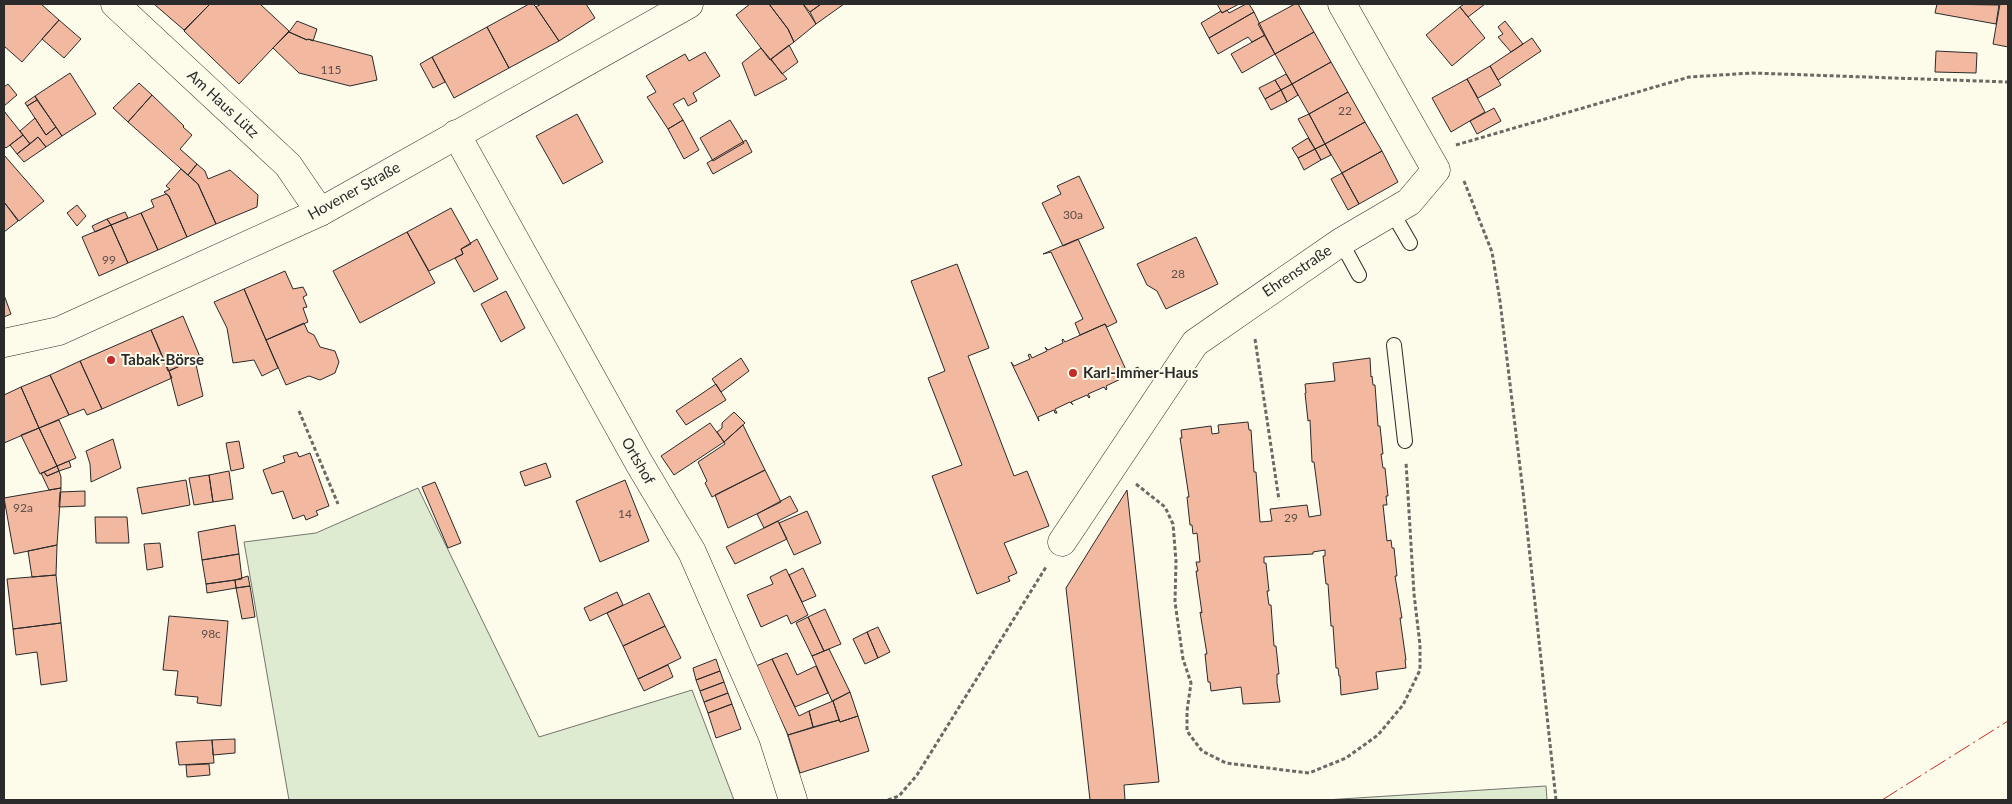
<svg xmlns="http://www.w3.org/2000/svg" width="2012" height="804" font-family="Lato,sans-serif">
<rect width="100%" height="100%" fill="#fdfbea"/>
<path fill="#deebd1" stroke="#74746e" d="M 418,488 L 539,737 L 692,690 L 734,800 L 289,800 L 244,542 L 316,533 Z
M 1546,786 L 1547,800 L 1325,800 Z"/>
<path fill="#f2b8a0" stroke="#2b2b2b" d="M 4,4 L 41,4 L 59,20 L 22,62 L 4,46 Z
M 154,4 L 210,4 L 184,30 Z
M 210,4 L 260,4 L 289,31 L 239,84 L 184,31 Z
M 529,4 L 533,4 L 536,7 L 559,41 L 509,68 L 487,27 Z
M 541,4 L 586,4 L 595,18 L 559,41 L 536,7 Z
M 750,4 L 769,4 L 788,29 L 794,42 L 770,60 L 736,15 Z
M 769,4 L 803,4 L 816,24 L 794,42 L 788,29 Z
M 803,4 L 821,4 L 810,12 Z
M 821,4 L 844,4 L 816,24 L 810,12 Z
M 1217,4 L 1239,4 L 1222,13 Z
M 1246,4 L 1249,4 L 1254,12 L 1209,38 L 1201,23 L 1221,11 L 1222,13 L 1227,10 L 1229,13 Z
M 1295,4 L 1298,4 L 1314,32 L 1275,54 L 1258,24 Z
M 1464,4 L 1485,4 L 1468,17 L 1460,7 Z
M 1937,4 L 1999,5 L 1996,24 L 1935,13 Z
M 2000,4 L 2008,4 L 2008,47 L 1993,44 Z
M 1460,7 L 1485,38 L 1452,66 L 1426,35 Z
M 1254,12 L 1265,35 L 1252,42 L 1248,37 L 1218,54 L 1209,38 Z
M 59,20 L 81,39 L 64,58 L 42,39 Z
M 297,21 L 317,29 L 313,41 L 308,39 L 307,40 L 289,32 Z
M 1505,21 L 1523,44 L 1511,52 L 1498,37 L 1503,34 L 1498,27 Z
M 487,27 L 509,68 L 454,98 L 432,57 Z
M 289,32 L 307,40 L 308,39 L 372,56 L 377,80 L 350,86 L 299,73 L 273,48 Z
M 1314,32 L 1331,62 L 1292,84 L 1275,54 Z
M 1265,35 L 1275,54 L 1242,73 L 1231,54 Z
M 1532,38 L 1541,51 L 1498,80 L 1490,66 Z
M 789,45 L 798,62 L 782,74 L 771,59 Z
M 761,48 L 787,79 L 755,96 L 742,63 Z
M 1936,51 L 1977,53 L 1976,73 L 1935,72 Z
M 705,52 L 720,76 L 693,93 L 697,101 L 688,106 L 684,98 L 673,104 L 683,120 L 668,129 L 647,97 L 656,92 L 646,76 L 685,54 L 689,61 Z
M 432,57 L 445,82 L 433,88 L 420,64 Z
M 1331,62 L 1348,92 L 1309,114 L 1292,84 Z
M 1490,66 L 1501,85 L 1478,98 L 1467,79 Z
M 70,73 L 96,114 L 62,136 L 35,96 Z
M 1286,74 L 1292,84 L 1281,90 L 1275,80 Z
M 1467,79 L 1485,112 L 1451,132 L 1432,98 Z
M 1275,80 L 1281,90 L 1265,99 L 1259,88 Z
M 139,83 L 152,95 L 128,122 L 113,108 Z
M 8,84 L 17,95 L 4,106 L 4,87 Z
M 1292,84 L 1298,95 L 1287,102 L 1281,90 Z
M 1281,90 L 1287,102 L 1271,110 L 1265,99 Z
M 1348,92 L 1365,122 L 1325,144 L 1309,114 Z
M 152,95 L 184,126 L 183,127 L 192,135 L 180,149 L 197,164 L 188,175 L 128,122 Z
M 35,96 L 37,100 L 27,106 L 25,103 Z
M 37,100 L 56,127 L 46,135 L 27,106 Z
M 1494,108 L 1501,121 L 1477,134 L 1470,121 Z
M 4,111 L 23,135 L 6,148 L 4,146 Z
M 577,114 L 603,162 L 563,184 L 536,136 Z
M 1309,114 L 1325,144 L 1315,149 L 1298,119 Z
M 35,118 L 46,135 L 56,127 L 62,136 L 46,147 L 38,137 L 30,144 L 20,131 Z
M 683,120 L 699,150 L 684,159 L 668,129 Z
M 730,120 L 744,143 L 713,161 L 700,138 Z
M 1365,122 L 1382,151 L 1342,173 L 1325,144 Z
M 23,135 L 30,144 L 17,154 L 10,145 Z
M 38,137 L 46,147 L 24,162 L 17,154 Z
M 1308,138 L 1315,149 L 1298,158 L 1292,148 Z
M 746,140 L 752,152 L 713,174 L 707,163 Z
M 1325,144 L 1331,155 L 1321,160 L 1315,149 Z
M 1315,149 L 1321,160 L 1304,170 L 1298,158 Z
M 1382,151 L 1398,182 L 1359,204 L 1342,173 Z
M 4,155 L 44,201 L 19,221 L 4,202 Z
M 197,164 L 205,171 L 208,179 L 230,170 L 258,195 L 257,207 L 216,224 L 198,184 L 188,175 Z
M 181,169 L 198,184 L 216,224 L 187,237 L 169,196 L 164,192 L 170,189 L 166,186 Z
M 1342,173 L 1359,204 L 1348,210 L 1331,179 Z
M 1079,176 L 1104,228 L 1063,246 L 1042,203 L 1061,194 L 1057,186 Z
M 166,194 L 169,196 L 187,237 L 158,250 L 141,213 L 154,207 L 151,200 Z
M 4,202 L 18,221 L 4,232 Z
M 77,205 L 86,216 L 77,226 L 67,213 Z
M 451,208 L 471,244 L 461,249 L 463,254 L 429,271 L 407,232 Z
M 125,212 L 128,218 L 111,225 L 107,219 Z
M 141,213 L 158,250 L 128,263 L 111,225 Z
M 107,219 L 111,225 L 95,232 L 92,226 Z
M 111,225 L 128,263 L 99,276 L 82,237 Z
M 407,232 L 435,283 L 360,323 L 333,271 Z
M 1196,237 L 1218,284 L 1166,309 L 1157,291 L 1147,285 L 1137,264 Z
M 477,239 L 498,279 L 474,292 L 455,258 L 463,254 L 461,249 Z
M 1078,239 L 1117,322 L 1107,327 L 1105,324 L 1080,335 L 1075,323 L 1083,319 L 1051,252 L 1043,254 Z
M 957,264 L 989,348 L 968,356 L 1014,476 L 1027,471 L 1049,526 L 1004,543 L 1017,573 L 1008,577 L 1010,581 L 977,594 L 932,476 L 962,465 L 928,378 L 945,371 L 911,281 Z
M 285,271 L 293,289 L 303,287 L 307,295 L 303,297 L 307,307 L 303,308 L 308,322 L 266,340 L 244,289 Z
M 244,289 L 278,368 L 262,376 L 254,360 L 233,363 L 227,328 L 214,302 Z
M 506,291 L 525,328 L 501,342 L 481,304 Z
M 4,295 L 11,314 L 4,317 Z
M 183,316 L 200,357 L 168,371 L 151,330 Z
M 304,323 L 308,332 L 314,335 L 320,347 L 335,351 L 339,362 L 335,373 L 320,380 L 309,376 L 286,385 L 266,340 Z
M 1105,324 L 1127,372 L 1138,367 L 1141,374 L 1140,375 L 1137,370 L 1128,374 L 1129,375 L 1106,386 L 1107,389 L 1106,390 L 1104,387 L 1088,394 L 1090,397 L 1089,398 L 1087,395 L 1071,402 L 1073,405 L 1070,402 L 1055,409 L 1057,413 L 1055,413 L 1054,410 L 1038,417 L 1039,421 L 1011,362 L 1014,366 L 1030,359 L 1028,355 L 1030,354 L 1032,358 L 1047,351 L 1045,347 L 1048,350 L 1063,343 L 1062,340 L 1063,339 L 1065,342 Z
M 151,330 L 172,378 L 102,409 L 80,361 Z
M 200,357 L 195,360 L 203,396 L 178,406 L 169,371 Z
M 741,358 L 749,371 L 721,392 L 712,379 Z
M 1370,358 L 1371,377 L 1372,376 L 1373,385 L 1375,385 L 1378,426 L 1380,426 L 1383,454 L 1381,454 L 1383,468 L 1385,468 L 1388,496 L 1386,496 L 1387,505 L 1383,505 L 1387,541 L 1391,540 L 1392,548 L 1394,548 L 1397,576 L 1395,576 L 1402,618 L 1400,618 L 1406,660 L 1405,660 L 1406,668 L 1376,672 L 1378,689 L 1341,695 L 1340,676 L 1339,676 L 1338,668 L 1336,668 L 1333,626 L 1331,626 L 1328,584 L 1326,584 L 1323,556 L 1325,556 L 1325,550 L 1313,552 L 1313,554 L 1264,557 L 1264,563 L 1266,563 L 1269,591 L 1267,591 L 1269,605 L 1271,605 L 1274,646 L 1276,646 L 1279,674 L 1277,674 L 1277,683 L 1280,702 L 1243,704 L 1241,687 L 1211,691 L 1210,682 L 1208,682 L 1205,654 L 1207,654 L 1200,612 L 1202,613 L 1196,571 L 1198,571 L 1196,562 L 1200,562 L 1197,533 L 1193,534 L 1192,525 L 1190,525 L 1187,497 L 1189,497 L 1180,438 L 1182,438 L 1181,430 L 1211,426 L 1212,434 L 1219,433 L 1218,425 L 1248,422 L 1249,430 L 1251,430 L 1254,472 L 1256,472 L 1260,522 L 1272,521 L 1270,509 L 1307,505 L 1309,517 L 1321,515 L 1314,462 L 1312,462 L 1310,420 L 1308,421 L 1305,393 L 1306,393 L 1305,384 L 1335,381 L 1333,363 Z
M 80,361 L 102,409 L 87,415 L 84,409 L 69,415 L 50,375 Z
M 50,375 L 69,415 L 39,428 L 21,387 Z
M 716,384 L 726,400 L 686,425 L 676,411 Z
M 21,387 L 39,428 L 4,443 L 4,395 Z
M 734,412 L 745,423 L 724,442 L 717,432 L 722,428 L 722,423 Z
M 59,420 L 76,458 L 57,466 L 39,428 Z
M 710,423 L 724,442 L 674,475 L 661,456 Z
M 743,425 L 765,470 L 712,497 L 705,483 L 707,481 L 698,462 L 725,444 L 724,442 Z
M 39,428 L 57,466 L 40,474 L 21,435 Z
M 113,439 L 121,468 L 91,482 L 90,464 L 86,451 Z
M 239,441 L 244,468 L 231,471 L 226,443 Z
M 297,452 L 299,457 L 310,453 L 329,506 L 316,511 L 318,515 L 306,520 L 304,515 L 293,519 L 283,491 L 272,494 L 263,470 L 285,462 L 283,456 Z
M 69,461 L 71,467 L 59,471 L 57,466 Z
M 546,463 L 551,477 L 525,486 L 520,472 Z
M 57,466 L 59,471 L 47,476 L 44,472 Z
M 765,470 L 781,502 L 728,528 L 715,495 Z
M 59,471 L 61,477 L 61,488 L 49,490 L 41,473 L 44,472 L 47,476 Z
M 229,471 L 233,499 L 213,502 L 209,475 Z
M 209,475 L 213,502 L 194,505 L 189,478 Z
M 186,480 L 190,505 L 142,514 L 137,488 Z
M 625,480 L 649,541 L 600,562 L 576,501 Z
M 435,482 L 461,543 L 448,548 L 422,487 Z
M 61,488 L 57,545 L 14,554 L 4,498 Z
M 1127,490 L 1159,782 L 1124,785 L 1125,800 L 1090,800 L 1066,588 Z
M 85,491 L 85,506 L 59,507 L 60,492 Z
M 790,496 L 798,511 L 764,528 L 757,514 Z
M 807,511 L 821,543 L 794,555 L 779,523 Z
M 95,517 L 127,517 L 129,543 L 96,543 Z
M 778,521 L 787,539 L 735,564 L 726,547 Z
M 235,525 L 239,554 L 202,560 L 198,532 Z
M 160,543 L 163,567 L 147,570 L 144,544 Z
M 57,545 L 56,575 L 32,577 L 28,551 Z
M 239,554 L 242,579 L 206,584 L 202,560 Z
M 803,568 L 816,596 L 802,602 L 789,575 Z
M 786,569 L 808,615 L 791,624 L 787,615 L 761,627 L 747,595 L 773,584 L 770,577 Z
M 56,575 L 61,623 L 13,629 L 7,579 Z
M 248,576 L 250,586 L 236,588 L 235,580 Z
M 235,580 L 236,588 L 207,593 L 206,584 Z
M 250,586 L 255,617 L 242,619 L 236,588 Z
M 617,592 L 623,605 L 590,621 L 584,608 Z
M 649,593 L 665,626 L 623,646 L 607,613 Z
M 825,609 L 841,644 L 824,651 L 808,617 Z
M 169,616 L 228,621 L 221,706 L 197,703 L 198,697 L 175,695 L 178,671 L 163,670 Z
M 808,617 L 824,651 L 812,656 L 796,623 Z
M 61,623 L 67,681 L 41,685 L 37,652 L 16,655 L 13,629 Z
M 665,626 L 681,658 L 638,679 L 623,646 Z
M 878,627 L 890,652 L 878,658 L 867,632 Z
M 867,632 L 878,658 L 865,664 L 853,639 Z
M 829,649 L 850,692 L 832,701 L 812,656 Z
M 787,653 L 797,675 L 816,666 L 828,693 L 795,707 L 772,659 Z
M 716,659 L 720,671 L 696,680 L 693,668 Z
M 772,659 L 799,716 L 809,711 L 813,727 L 788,735 L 756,666 Z
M 668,665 L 673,677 L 644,691 L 638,679 Z
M 720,671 L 724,682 L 700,691 L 696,680 Z
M 724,682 L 728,693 L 704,702 L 700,691 Z
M 850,692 L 858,716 L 840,722 L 833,701 Z
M 728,693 L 732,704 L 708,713 L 704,702 Z
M 833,701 L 839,720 L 813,727 L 809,711 Z
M 732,704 L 741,729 L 716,738 L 708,713 Z
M 858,716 L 869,751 L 800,773 L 788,735 L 839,720 L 840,722 Z
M 235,739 L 235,753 L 213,755 L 212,740 Z
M 212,740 L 214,763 L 179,765 L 176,742 Z
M 209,764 L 210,775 L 187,777 L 186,765 Z"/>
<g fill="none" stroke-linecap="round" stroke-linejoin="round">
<defs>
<path id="lane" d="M 1392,212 L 1410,243
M 1341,242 L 1359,275
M 1394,345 L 1405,441"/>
<path id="street" d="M 115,4 L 288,165 L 320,212
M 456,134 L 639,463 L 692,552 L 773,737 L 793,800
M 1062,542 L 1195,343 L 1341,242 L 1409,202 L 1436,170 L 1342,4"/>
<path id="secondary" d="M 4,343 L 59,331 L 320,212 L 689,4"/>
</defs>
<use href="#lane" stroke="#2b2b2b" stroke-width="16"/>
<use href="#street" stroke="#2b2b2b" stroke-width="29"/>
<use href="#secondary" stroke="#2b2b2b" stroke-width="29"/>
<path stroke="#6a6964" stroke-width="3" stroke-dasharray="4 2.5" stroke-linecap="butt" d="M 1456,145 L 1689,77 L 1752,73 L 2008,82
M 1464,181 L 1492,252 L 1500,301 L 1524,500 L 1556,800
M 1255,339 L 1279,500
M 299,411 L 338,504
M 1136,484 L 1165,507 L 1173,524 L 1176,561 L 1175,602 L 1183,659 L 1191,683 L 1187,711 L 1187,731 L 1202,751 L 1226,763 L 1309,773 L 1346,758 L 1378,735 L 1403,705 L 1420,670 L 1420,645 L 1414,594 L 1406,462
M 888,800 L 899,796 L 917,775 L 1046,567"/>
<use href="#lane" stroke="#fdfbea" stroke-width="14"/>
<use href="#street" stroke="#fdfbea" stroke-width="28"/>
<use href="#secondary" stroke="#fdfbea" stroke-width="28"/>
<path stroke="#c62828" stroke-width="1" stroke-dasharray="18 4 2.5 4" stroke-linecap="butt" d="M 1882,800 L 2008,721"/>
</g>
<g fill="#c62828" stroke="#fdfbea" stroke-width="2">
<circle cx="111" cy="360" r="5"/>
<circle cx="1073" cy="373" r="5"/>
</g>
<g text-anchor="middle" stroke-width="4" stroke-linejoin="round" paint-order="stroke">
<g font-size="12" fill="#5d4e48">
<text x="331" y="74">115</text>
<text x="1345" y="115">22</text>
<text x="1073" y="219">30a</text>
<text x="109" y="264">99</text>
<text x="1178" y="278">28</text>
<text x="23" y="512">92a</text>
<text x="625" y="518">14</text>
<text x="1291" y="522">29</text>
<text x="211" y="638">98c</text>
</g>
<g font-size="15" fill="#2b2b2b" stroke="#fdfbea">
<text transform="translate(223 104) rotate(43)" y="5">Am Haus Lütz</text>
<text transform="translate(354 191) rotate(-29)" y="5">Hovener Straße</text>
<text transform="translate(1297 271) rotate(-34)" y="5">Ehrenstraße</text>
<text transform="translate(638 461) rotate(60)" y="5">Ortshof</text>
</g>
<g font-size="15" font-weight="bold" fill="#2b2b2b" stroke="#fdfbea" text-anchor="start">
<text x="121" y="365">Tabak-Börse</text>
<text x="1083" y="378">Karl-Immer-Haus</text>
</g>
</g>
<rect width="2012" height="804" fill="none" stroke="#2b2b2b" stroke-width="10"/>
</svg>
